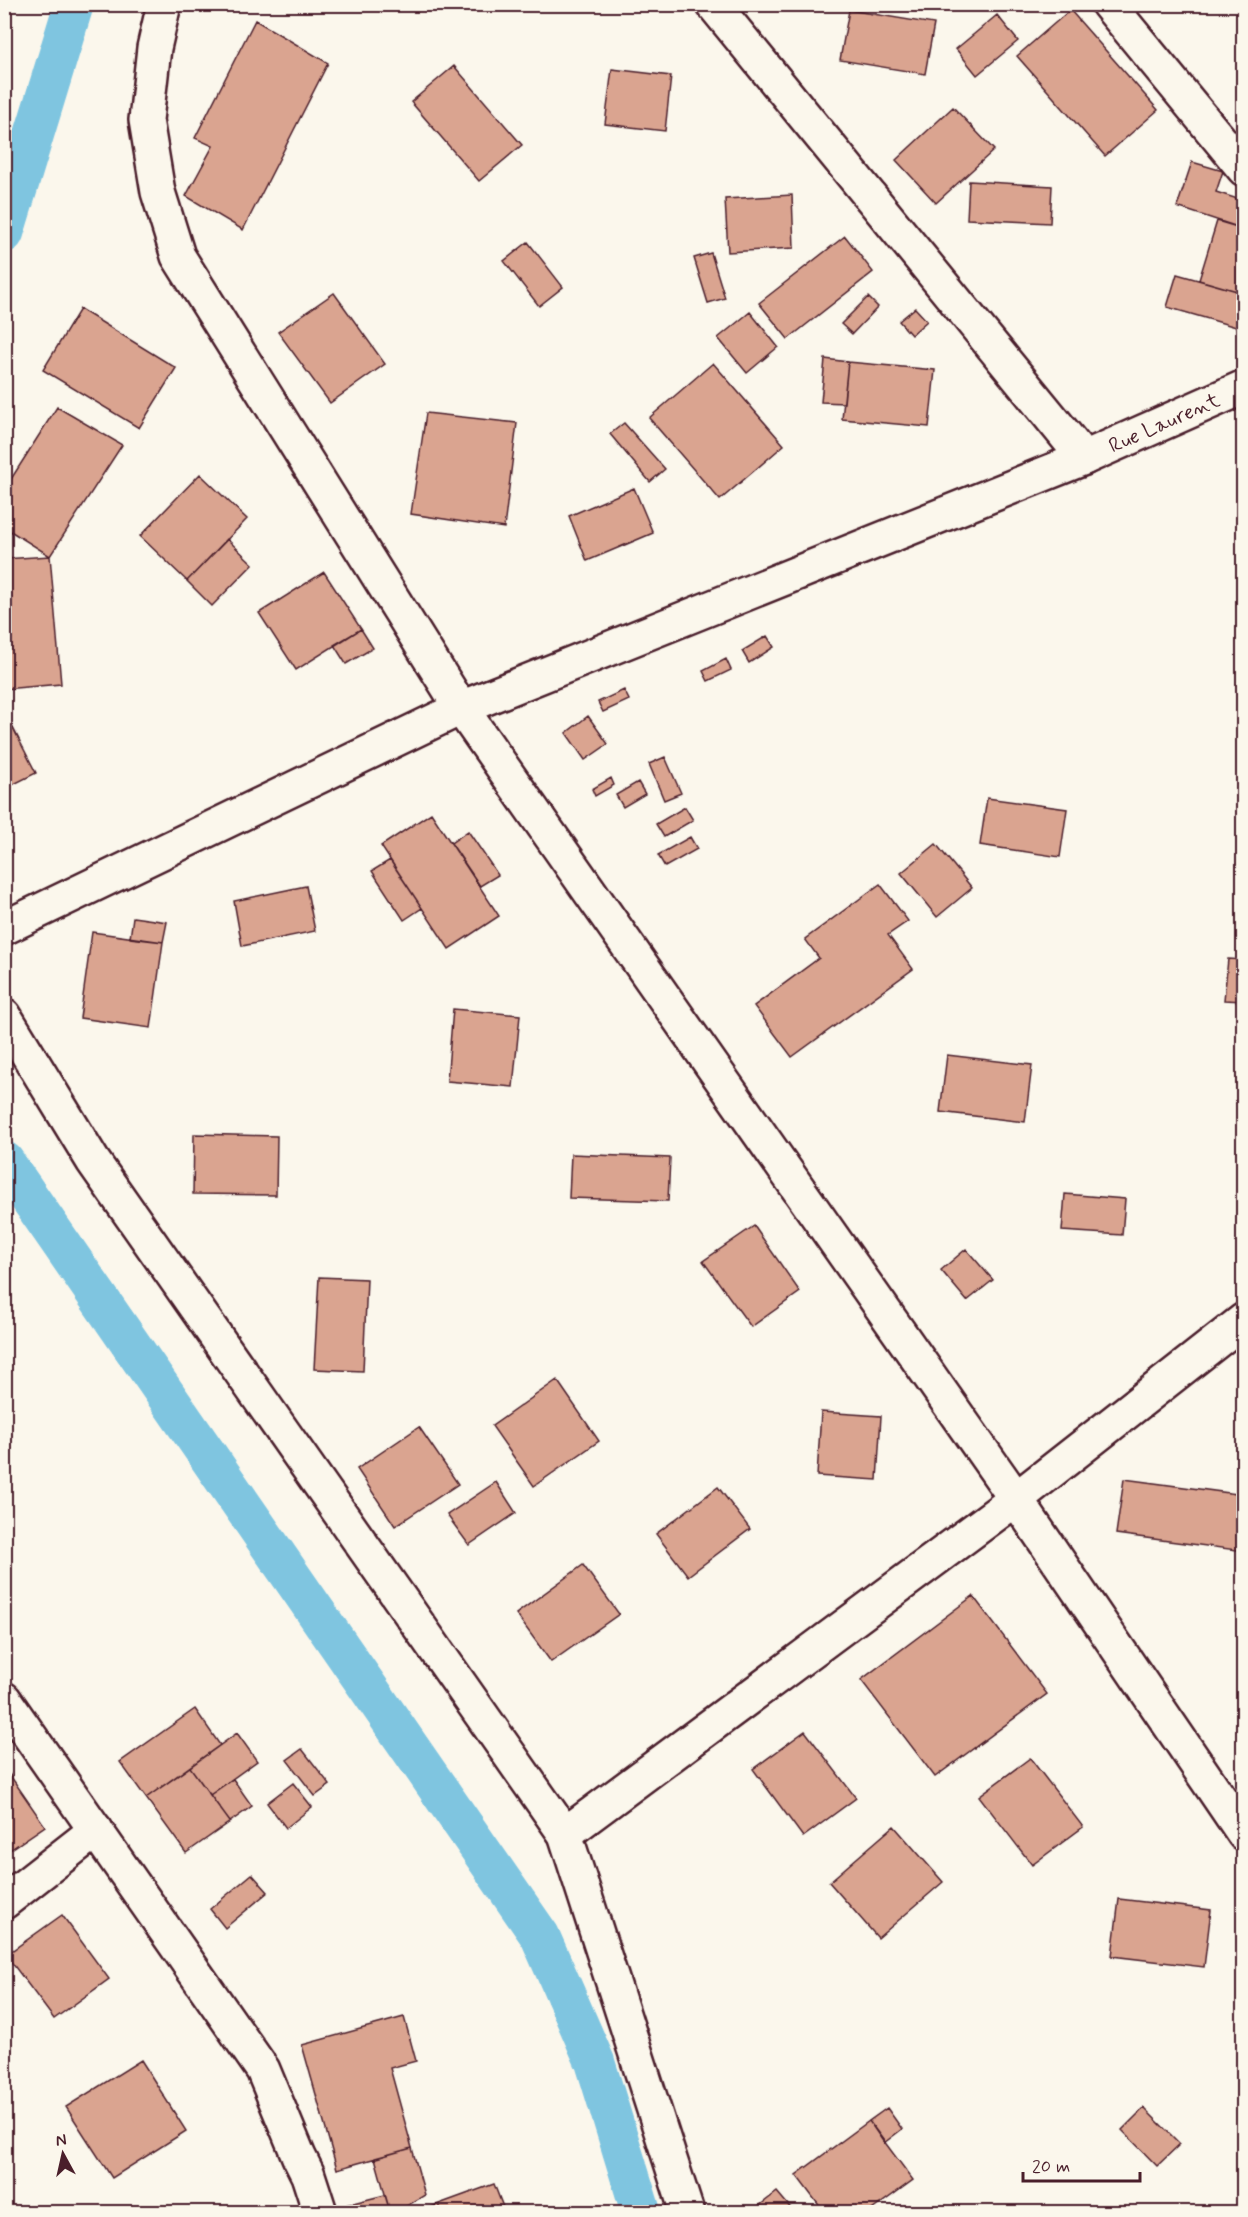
<svg xmlns="http://www.w3.org/2000/svg" width="1248" height="2217" font-family="Mynerve,sans-serif">
<rect width="100%" height="100%" fill="#fbf7ec"/>
<filter id="ink" filterUnits="userSpaceOnUse"><feTurbulence type="fractalNoise" baseFrequency=".0167" numOctaves="2"/><feDisplacementMap in="SourceGraphic" scale="12" xChannelSelector="R" yChannelSelector="G"/><feConvolveMatrix kernelMatrix="1 2 1 2 8 2 1 2 1" color-interpolation-filters="sRGB"/></filter>
<g filter="url(#ink)">
<g fill="none" stroke-linecap="round" stroke-linejoin="round">
<path stroke="#7fc5e0" stroke-width="40" d="M 4,233 L 74,4
M 4,1161 L 540,1936 L 595,2062 L 641,2212"/>
</g>
<path fill="#daa490" stroke="#4a1f2b" stroke-width="1.5" d="M 849,10 L 934,24 L 925,74 L 840,60 Z
M 1070,10 L 1158,110 L 1105,156 L 1017,56 Z
M 997,15 L 1018,41 L 977,75 L 956,49 Z
M 255,20 L 328,63 L 243,230 L 186,196 L 213,146 L 195,138 Z
M 454,66 L 522,145 L 479,181 L 411,102 Z
M 612,69 L 671,76 L 665,131 L 605,124 Z
M 953,107 L 994,150 L 936,203 L 896,160 Z
M 1192,162 L 1223,171 L 1216,192 L 1244,201 L 1244,229 L 1177,207 Z
M 969,181 L 1052,186 L 1050,223 L 967,219 Z
M 792,195 L 794,248 L 728,252 L 725,199 Z
M 1217,221 L 1244,229 L 1244,293 L 1199,280 Z
M 845,236 L 873,272 L 788,339 L 759,303 Z
M 528,242 L 563,287 L 539,306 L 504,261 Z
M 711,253 L 725,298 L 708,303 L 694,258 Z
M 1177,274 L 1244,293 L 1243,329 L 1167,307 Z
M 334,293 L 385,364 L 330,403 L 278,332 Z
M 868,297 L 878,307 L 852,334 L 841,324 Z
M 915,308 L 927,321 L 911,335 L 899,321 Z
M 80,309 L 176,368 L 139,428 L 43,370 Z
M 750,312 L 778,347 L 747,373 L 718,338 Z
M 825,359 L 848,362 L 844,403 L 821,402 Z
M 848,362 L 935,370 L 929,427 L 842,419 Z
M 713,363 L 784,445 L 720,500 L 649,418 Z
M 57,407 L 122,445 L 50,556 L 4,527 L 4,490 Z
M 426,413 L 517,423 L 504,528 L 411,514 Z
M 624,423 L 665,469 L 650,482 L 610,434 Z
M 200,474 L 247,519 L 187,581 L 140,536 Z
M 634,488 L 653,533 L 587,561 L 569,516 Z
M 227,539 L 253,564 L 212,606 L 187,581 Z
M 50,556 L 61,684 L 4,689 L 4,559 Z
M 324,572 L 361,629 L 296,670 L 259,613 Z
M 361,629 L 373,648 L 346,664 L 334,645 Z
M 767,636 L 774,647 L 749,663 L 742,651 Z
M 726,659 L 731,670 L 708,681 L 703,671 Z
M 624,690 L 629,700 L 603,712 L 598,702 Z
M 588,716 L 608,744 L 585,760 L 566,733 Z
M 9,720 L 36,773 L 4,789 L 4,722 Z
M 665,757 L 681,793 L 664,800 L 649,764 Z
M 611,778 L 614,785 L 595,796 L 592,789 Z
M 638,782 L 645,794 L 623,807 L 616,795 Z
M 987,798 L 1067,809 L 1060,857 L 980,845 Z
M 685,807 L 693,820 L 664,837 L 656,824 Z
M 431,813 L 499,916 L 449,949 L 381,846 Z
M 468,831 L 498,875 L 480,886 L 451,843 Z
M 690,837 L 697,849 L 665,867 L 658,855 Z
M 936,844 L 972,888 L 937,917 L 901,873 Z
M 390,860 L 422,908 L 404,920 L 372,871 Z
M 880,884 L 908,921 L 888,935 L 913,969 L 792,1057 L 754,1006 L 819,958 L 805,939 Z
M 306,886 L 315,931 L 242,946 L 234,901 Z
M 133,917 L 167,922 L 163,942 L 130,938 Z
M 92,932 L 163,942 L 151,1028 L 80,1018 Z
M 1228,959 L 1244,960 L 1244,1001 L 1224,1000 Z
M 453,1009 L 520,1015 L 513,1087 L 447,1081 Z
M 947,1055 L 1032,1065 L 1025,1122 L 940,1112 Z
M 194,1134 L 277,1136 L 276,1195 L 193,1194 Z
M 571,1154 L 670,1158 L 668,1201 L 569,1198 Z
M 1065,1194 L 1125,1199 L 1122,1235 L 1062,1231 Z
M 754,1226 L 800,1292 L 751,1327 L 703,1261 Z
M 966,1249 L 993,1280 L 967,1301 L 941,1270 Z
M 319,1277 L 367,1279 L 363,1371 L 314,1369 Z
M 557,1380 L 599,1441 L 534,1486 L 492,1426 Z
M 821,1412 L 881,1416 L 877,1480 L 817,1476 Z
M 419,1427 L 458,1484 L 395,1526 L 357,1469 Z
M 1124,1479 L 1244,1495 L 1244,1551 L 1116,1534 Z
M 496,1482 L 516,1513 L 469,1545 L 447,1515 Z
M 718,1487 L 750,1529 L 688,1576 L 656,1534 Z
M 583,1565 L 619,1614 L 551,1662 L 516,1614 Z
M 973,1596 L 1047,1694 L 935,1777 L 861,1680 Z
M 195,1709 L 220,1745 L 146,1798 L 120,1762 Z
M 805,1731 L 856,1798 L 803,1837 L 753,1769 Z
M 237,1733 L 257,1761 L 210,1795 L 190,1767 Z
M 302,1749 L 330,1785 L 315,1796 L 287,1760 Z
M 1030,1758 L 1083,1827 L 1032,1865 L 979,1796 Z
M 190,1767 L 230,1822 L 186,1853 L 146,1798 Z
M 7,1771 L 45,1826 L 4,1854 L 4,1772 Z
M 233,1779 L 252,1806 L 230,1822 L 210,1795 Z
M 293,1783 L 312,1807 L 286,1828 L 267,1803 Z
M 894,1826 L 943,1882 L 878,1938 L 829,1882 Z
M 252,1874 L 268,1892 L 225,1928 L 210,1909 Z
M 1119,1899 L 1211,1910 L 1204,1967 L 1112,1956 Z
M 62,1915 L 109,1979 L 54,2019 L 6,1955 Z
M 404,2017 L 416,2061 L 390,2068 L 412,2148 L 337,2169 L 302,2045 Z
M 141,2060 L 186,2131 L 112,2178 L 66,2107 Z
M 887,2108 L 902,2129 L 884,2143 L 869,2121 Z
M 1144,2108 L 1180,2144 L 1157,2166 L 1122,2130 Z
M 869,2121 L 913,2180 L 869,2212 L 824,2212 L 796,2175 Z
M 412,2148 L 425,2195 L 397,2212 L 390,2212 L 375,2158 Z
M 494,2184 L 505,2212 L 442,2212 L 439,2204 Z
M 777,2192 L 794,2212 L 751,2212 Z
M 385,2195 L 390,2212 L 347,2212 L 345,2205 Z
M 439,2204 L 442,2212 L 424,2212 L 423,2210 Z"/>
<g fill="none" stroke-linecap="round" stroke-linejoin="round">
<defs>
<g id="minor">
<path d="M 164,4 L 154,48 L 146,120 L 158,192 L 178,256 L 461,708 L 1016,1499 L 1244,1834"/>
<path d="M 713,4 L 1084,458"/>
<path d="M 1108,4 L 1244,169"/>
<path id="s1" d="M 4,928 L 461,708 L 1084,458 L 1244,387"/>
<path d="M 4,1015 L 93,1161 L 565,1834 L 687,2212"/>
<path d="M 4,1699 L 263,2070 L 299,2157 L 308,2175 L 320,2212"/>
<path d="M 565,1834 L 1016,1499 L 1244,1320"/>
<path d="M 4,1902 L 96,1830"/>
</g>
</defs>
<use href="#minor" stroke="#4a1f2b" stroke-width="38"/>
<use href="#minor" stroke="#fbf7ec" stroke-width="33"/>
</g>
</g>
<g text-anchor="middle" stroke-width="6" stroke-linejoin="round" paint-order="stroke">
<g font-size="21" fill="#4a1f2b" stroke="#fbf7ec">
<text dy="7" stroke="none"><textPath href="#s1" startOffset="1266">Rue Laurent</textPath></text>
</g>
</g>
<rect width="1248" height="2217" fill="none" stroke="#fbf7ec" stroke-width="24"/>
<rect x="12" y="12" width="1224" height="2193" fill="none" stroke="#4a1f2b" stroke-width="2" filter="url(#ink)"/>
<g transform="translate(63 2154) rotate(352)" stroke="#fbf7ec" stroke-width="4.5" paint-order="stroke">
<path d="M0-4.5L10 22L0 15L-10 22Z" fill="#4a1f2b"/>
<text y="-9" font-size="16" font-weight="bold" text-anchor="middle" fill="#4a1f2b">N</text>
</g>
<path d="M1023 2172v9h117v-9" fill="none" stroke="#4a1f2b" stroke-width="3"/>
<text x="1032" y="2172" font-size="18" fill="#4a1f2b" stroke="#fbf7ec" stroke-width="4.5" paint-order="stroke">20 m</text>
</svg>
